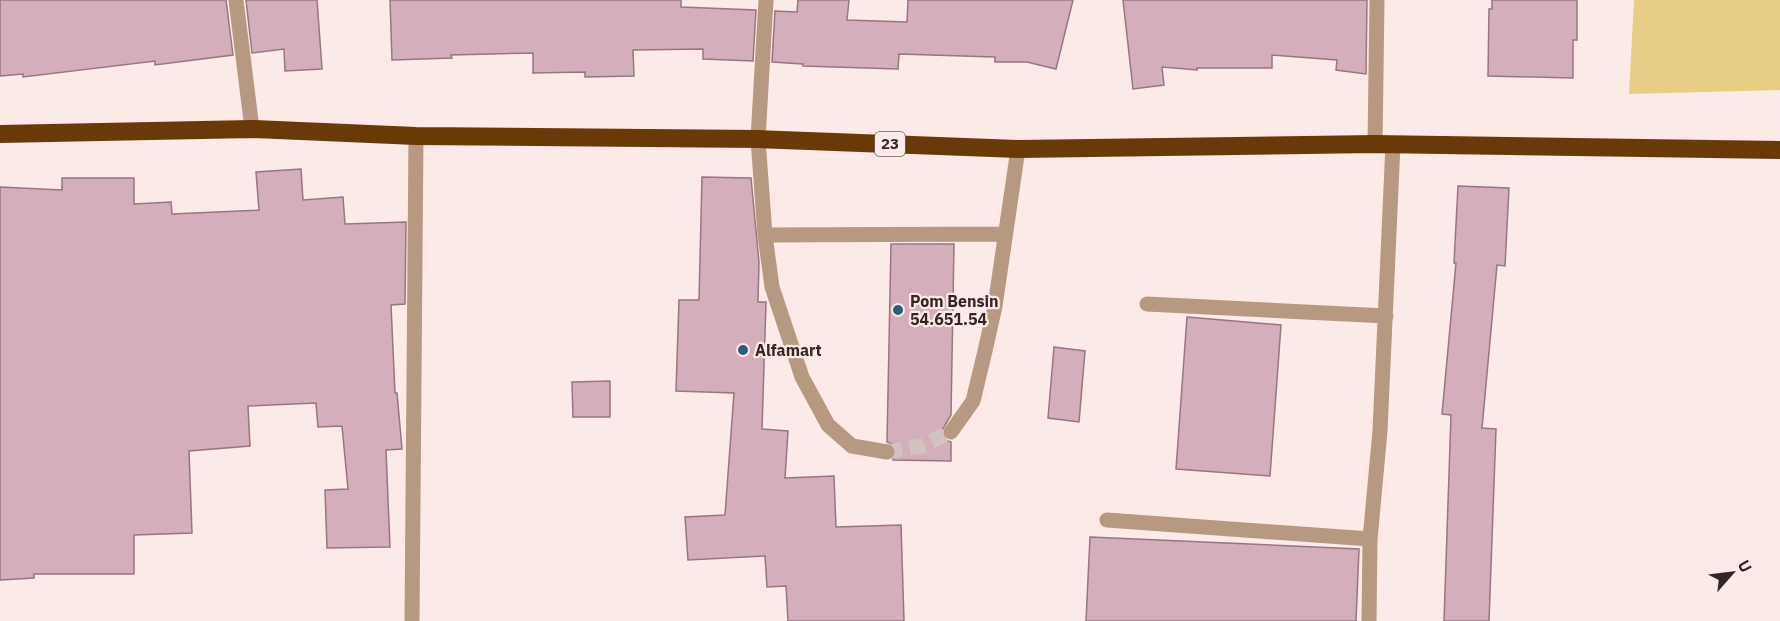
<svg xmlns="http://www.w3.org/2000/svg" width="1780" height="621" font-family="'IBM Plex Sans',sans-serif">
<rect width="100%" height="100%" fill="#fbeae7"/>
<path fill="#e8cd85" d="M 1634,0 L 1780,0 L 1780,90 L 1629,94 Z"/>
<path fill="#d4aebb" stroke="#987581" stroke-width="1.5" d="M 0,0 L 226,0 L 233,55 L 155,65 L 155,61 L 23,77 L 23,74 L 0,76 Z
M 246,0 L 317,0 L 322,69 L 285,71 L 284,49 L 252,53 Z
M 390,0 L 681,0 L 681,7 L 756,10 L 753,61 L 703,59 L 703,49 L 633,50 L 634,76 L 585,77 L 585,72 L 533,73 L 533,53 L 451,55 L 452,58 L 392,60 Z
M 798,0 L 849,0 L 847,20 L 907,22 L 908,0 L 1073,0 L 1056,69 L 1027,62 L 995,62 L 995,57 L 899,54 L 898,69 L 803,66 L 803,64 L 772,62 L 775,11 L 797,12 Z
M 1123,0 L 1367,0 L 1366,74 L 1336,70 L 1337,60 L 1272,55 L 1272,68 L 1197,68 L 1197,70 L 1162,67 L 1164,85 L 1133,89 Z
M 1492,0 L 1577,0 L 1577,40 L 1573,40 L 1573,78 L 1488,76 L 1489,9 L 1492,9 Z
M 301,169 L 303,200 L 343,197 L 345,224 L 406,222 L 405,304 L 391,305 L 395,393 L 397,393 L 402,449 L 386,450 L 390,547 L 327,548 L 325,490 L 348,489 L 342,426 L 318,427 L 316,403 L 248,406 L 250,446 L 189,451 L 192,533 L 134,535 L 134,574 L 34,574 L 34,578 L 0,580 L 0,187 L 62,190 L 62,178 L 134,178 L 134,204 L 171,202 L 172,214 L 259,210 L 256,172 Z
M 702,177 L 751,178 L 759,262 L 758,302 L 766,302 L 762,429 L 788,431 L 785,478 L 834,476 L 836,527 L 901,525 L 904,621 L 788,621 L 786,586 L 767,587 L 765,556 L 688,560 L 685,517 L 725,515 L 734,393 L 676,391 L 679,300 L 699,300 Z
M 1458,186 L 1509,188 L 1505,266 L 1497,265 L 1482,428 L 1496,429 L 1489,621 L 1444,621 L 1451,415 L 1442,414 L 1456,263 L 1454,263 Z
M 891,244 L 954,244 L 951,415 L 941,432 L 945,440 L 951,442 L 951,461 L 893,460 L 896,454 L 896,449 L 893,444 L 887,442 Z
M 1187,317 L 1281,325 L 1270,476 L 1176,469 Z
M 1054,347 L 1085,351 L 1079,422 L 1048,418 Z
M 610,381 L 610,417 L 573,417 L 572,382 Z
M 1090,537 L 1359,549 L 1356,621 L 1086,621 Z"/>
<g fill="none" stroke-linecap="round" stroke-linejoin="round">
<path stroke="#d3c2c0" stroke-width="15" stroke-dasharray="15 8" stroke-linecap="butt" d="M 887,452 L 921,446 L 951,432"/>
<path stroke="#b79880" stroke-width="15" d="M 236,0 L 252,129
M 766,0 L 758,139 L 765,235 L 772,287 L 802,377 L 828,425 L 852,446 L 887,452
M 1375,144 L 1377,0
M 765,235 L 1005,234
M 1147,304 L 1386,316
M 951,432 L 973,401 L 985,351 L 995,306 L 1018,149
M 1107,520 L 1370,539
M 412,621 L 416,136
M 1369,621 L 1370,539 L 1380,431 L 1393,144"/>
<path stroke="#693908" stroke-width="18" d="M 0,134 L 252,129 L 416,136 L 758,139 L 1018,149 L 1375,144 L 1780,150"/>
</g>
<g fill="#285f7a" stroke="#fbeae7" stroke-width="2">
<circle cx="898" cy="310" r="6"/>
<circle cx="743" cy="350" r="6"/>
</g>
<g text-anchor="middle" stroke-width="4.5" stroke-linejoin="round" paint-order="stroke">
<rect fill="#fbeae7" stroke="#705f5d" stroke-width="1.5" x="875" y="132" width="30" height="24" rx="4.5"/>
<g font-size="15" font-weight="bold" fill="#342422">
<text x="890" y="149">23</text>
</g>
<g font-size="16" font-weight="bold" fill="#342422" stroke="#fbeae7" text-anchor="start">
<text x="910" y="307">Pom Bensin<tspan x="910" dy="18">54.651.54</tspan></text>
<text x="755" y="356">Alfamart</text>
</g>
</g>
<g transform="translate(1732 573) rotate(62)" stroke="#fbeae7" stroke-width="4.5" paint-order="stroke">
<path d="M0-4.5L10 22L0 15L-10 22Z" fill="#342422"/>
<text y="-9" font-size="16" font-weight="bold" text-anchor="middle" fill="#342422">U</text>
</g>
</svg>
